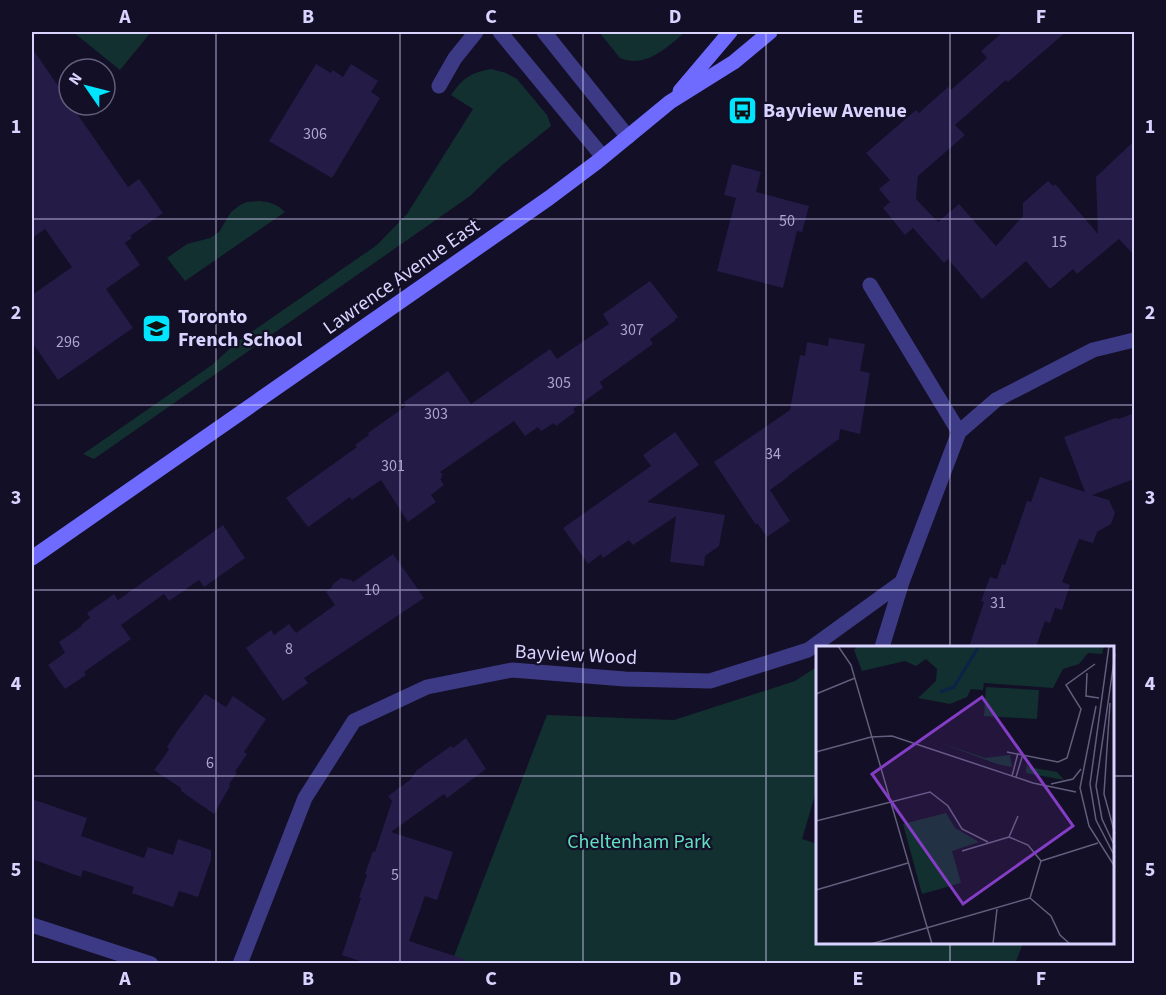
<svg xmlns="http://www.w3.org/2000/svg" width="1166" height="995" font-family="'Source Sans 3',sans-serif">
<rect width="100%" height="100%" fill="#130f26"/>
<path fill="#12302f" d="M 73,32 L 151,32 L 120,70 Z
M 599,32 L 685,32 C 668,47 645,69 620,58 Z
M 491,69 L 506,73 L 517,79 L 547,115 L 551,126 L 501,166 L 470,196 L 94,459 L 83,454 L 212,365 L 237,342 L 377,245 L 407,214 L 473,109 L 451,95 C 463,78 470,73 491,69 Z
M 259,201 C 270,202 277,204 285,212 L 185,281 L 167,258 L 187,244 L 210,238 L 219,232 L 231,212 L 240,205 L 247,202 Z
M 818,666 L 818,785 L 802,839 L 818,844 L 818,942 L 1023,943 L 1015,964 L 451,964 L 547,715 L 674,720 L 795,681 Z"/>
<path fill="#241b47" d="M 1003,32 L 1066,32 L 1008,82 L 1006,80 L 955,125 L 965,135 L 918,176 L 916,199 L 938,222 L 959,204 L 996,246 L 1023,216 L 1023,203 L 1048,181 L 1053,186 L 1055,184 L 1098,234 L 1096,177 L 1134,141 L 1134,255 L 1119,239 L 1077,274 L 1073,269 L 1050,289 L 1026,261 L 982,299 L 948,259 L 944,263 L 913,228 L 905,235 L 883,208 L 890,202 L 879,189 L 890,180 L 866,153 L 916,110 L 919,113 L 948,87 L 951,90 L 987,58 L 981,51 Z
M 32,48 L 69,102 L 69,105 L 71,105 L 128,187 L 139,179 L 163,213 L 130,236 L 132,238 L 125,243 L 140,265 L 106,289 L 133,328 L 58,380 L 32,342 L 32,295 L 72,267 L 45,229 L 32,238 Z
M 316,64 L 331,73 L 333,70 L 343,77 L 351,64 L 378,81 L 371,92 L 380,98 L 332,178 L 269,141 Z
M 732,164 L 761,172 L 756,192 L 809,206 L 802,232 L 797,231 L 783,288 L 717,271 L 736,198 L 724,195 Z
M 650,281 L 678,317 L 675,319 L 676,320 L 650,339 L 653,344 L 600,382 L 603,388 L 573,409 L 575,412 L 556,426 L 554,423 L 541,431 L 538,427 L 525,436 L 514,421 L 440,472 L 443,475 L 441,476 L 442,478 L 440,479 L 444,485 L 431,495 L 436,502 L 408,522 L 381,480 L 352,500 L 350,497 L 308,527 L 286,498 L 357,447 L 355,445 L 369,435 L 368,433 L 406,406 L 404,402 L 448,371 L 471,404 L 550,349 L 557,359 L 609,324 L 603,314 Z
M 829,338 L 865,344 L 860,371 L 870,373 L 860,434 L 840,429 L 839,439 L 788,476 L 788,477 L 770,490 L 790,521 L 767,537 L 757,523 L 756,525 L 714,462 L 790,410 L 800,355 L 805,356 L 807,342 L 828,346 Z
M 1134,413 L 1134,479 L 1092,495 L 1109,500 L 1115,513 L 1111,524 L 1097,532 L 1093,543 L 1079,539 L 1062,582 L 1070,585 L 1062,610 L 1055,608 L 1050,623 L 1045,621 L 1036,647 L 969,647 L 984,602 L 981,601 L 990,577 L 997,579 L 1002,564 L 1005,565 L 1027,501 L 1031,502 L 1040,477 L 1085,492 L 1064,437 L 1115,418 L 1119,419 Z
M 675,432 L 699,465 L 647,502 L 725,515 L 719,546 L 705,556 L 704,566 L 670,562 L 676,516 L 633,545 L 629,540 L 603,558 L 601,554 L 588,564 L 563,528 L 651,466 L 643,455 Z
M 223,525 L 245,558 L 204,587 L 199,580 L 169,601 L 164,594 L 121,625 L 131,639 L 84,672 L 86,675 L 65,689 L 48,665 L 65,653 L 59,642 L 82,626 L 81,625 L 90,618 L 87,613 L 114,594 L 118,600 Z
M 393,554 L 424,598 L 304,678 L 308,683 L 283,701 L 246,648 L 271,630 L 274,635 L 289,624 L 296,633 L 335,605 L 326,592 L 332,587 L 333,584 L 341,578 L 351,580 L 353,582 Z
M 205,694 L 226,707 L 233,696 L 266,719 L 244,752 L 247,754 L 237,769 L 235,771 L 237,773 L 229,784 L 230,786 L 214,814 L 181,791 L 181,788 L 154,770 L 166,754 L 169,748 L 167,747 L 178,730 Z
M 466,738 L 486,769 L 447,798 L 444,794 L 391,832 L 453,852 L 437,900 L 425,896 L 409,941 L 464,959 L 463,963 L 366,963 L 342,955 L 361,898 L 359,897 L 367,875 L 365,874 L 373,851 L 375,852 L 392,801 L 388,796 L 410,780 L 417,770 L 451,746 L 453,748 Z
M 32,799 L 87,818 L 81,836 L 144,858 L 148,847 L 173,855 L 178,839 L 211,850 L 211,860 L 198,897 L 179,891 L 173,907 L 132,893 L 134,887 L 83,870 L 81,877 L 32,859 Z"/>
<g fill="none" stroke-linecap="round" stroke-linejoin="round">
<path stroke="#3d3a85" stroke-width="15" d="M 500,32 L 603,157
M 544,32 L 628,137
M 439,86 L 455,58 L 476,32"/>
<path stroke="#3d3a85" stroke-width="15" d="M 870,285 L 959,432
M 882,647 L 902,582 L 959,432 L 996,400 L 1093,350 L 1134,340
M 32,925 L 151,964
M 240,964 L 305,798 L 354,721 L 427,687 L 512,670 L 625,679 L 710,681 L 808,650 L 902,582"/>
<path stroke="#6f6bff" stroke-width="15" d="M 680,91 L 730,32
M 32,558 L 549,198 L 597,162 L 670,102 L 734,62 L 770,32"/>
</g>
<path fill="none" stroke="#d9d4ff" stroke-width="1.5" stroke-opacity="0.55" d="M 216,32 L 216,964M 400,32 L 400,964M 583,32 L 583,964M 766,32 L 766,964M 950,32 L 950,647M 32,219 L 1134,219M 32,405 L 1134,405M 32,590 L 1134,590M 32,776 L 818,776M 1114,776 L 1134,776M 950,942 L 950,964"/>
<defs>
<symbol id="bus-square" viewBox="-11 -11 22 22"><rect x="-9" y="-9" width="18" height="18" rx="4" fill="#00e5ff" stroke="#130f26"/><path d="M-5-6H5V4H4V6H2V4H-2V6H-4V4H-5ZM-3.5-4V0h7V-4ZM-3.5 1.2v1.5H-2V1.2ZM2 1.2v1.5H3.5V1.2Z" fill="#111"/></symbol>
<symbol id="school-square" viewBox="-11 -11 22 22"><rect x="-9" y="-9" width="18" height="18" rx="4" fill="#00e5ff" stroke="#130f26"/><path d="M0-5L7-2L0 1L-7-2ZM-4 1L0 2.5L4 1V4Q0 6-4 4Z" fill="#111"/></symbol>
</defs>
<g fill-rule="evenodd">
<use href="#bus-square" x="726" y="94" width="33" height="33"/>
<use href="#school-square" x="140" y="312" width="33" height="33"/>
</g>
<g text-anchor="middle" stroke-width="4.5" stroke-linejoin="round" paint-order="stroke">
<g font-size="16" fill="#aca6d1">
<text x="315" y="139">306</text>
<text x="787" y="226">50</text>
<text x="1059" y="247">15</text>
<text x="632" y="335">307</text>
<text x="68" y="347">296</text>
<text x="559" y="388">305</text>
<text x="436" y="419">303</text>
<text x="773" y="459">34</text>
<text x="393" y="471">301</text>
<text x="372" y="595">10</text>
<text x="998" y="608">31</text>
<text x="289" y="654">8</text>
<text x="210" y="768">6</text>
<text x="395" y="880">5</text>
</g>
<g font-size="20" font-weight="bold" fill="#d9d4ff" stroke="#130f26" text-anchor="start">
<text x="763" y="117">Bayview Avenue</text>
<text x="178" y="323">Toronto<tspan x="178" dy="23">French School</tspan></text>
</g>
<g font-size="20" fill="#d9d4ff" stroke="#130f26">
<text transform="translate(401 276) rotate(-35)" y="7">Lawrence Avenue East</text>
<text transform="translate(576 654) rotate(3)" y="7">Bayview Wood</text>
</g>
<g font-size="20" fill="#5fe0c0" stroke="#130f26">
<text x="639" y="848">Cheltenham Park</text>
</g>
</g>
<g transform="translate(816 646)">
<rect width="298" height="298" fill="#130f26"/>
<path d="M 42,0 L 288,0 L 286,8 L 272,7 L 263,18 L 247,23 L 237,42 L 168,37 L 167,44 L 155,43 L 151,51 L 134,58 L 102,52 L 120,35 L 121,23 L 110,13 L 100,20 L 89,15 L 46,25 L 38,4 ZM 170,41 L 223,44 L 221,73 L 168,70 ZM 122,96 L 169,112 L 194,109 L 196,121 L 181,118 ZM 211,116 L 212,121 L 241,126 L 248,134 L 210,127 ZM 130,167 L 139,182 L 163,196 L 136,205 L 145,237 L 106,248 L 87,178 Z" fill="#12302f"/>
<path fill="none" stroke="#0c2248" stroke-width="3" d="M 124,46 L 138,41 L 163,0"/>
<path fill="none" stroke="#625e7d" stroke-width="1.5" d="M 22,0 L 35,19 L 116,298M 293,0 L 274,138 L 280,174 L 299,211M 299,8 L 280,140 L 286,173 L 299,201M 271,27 L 270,50 L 283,52M 0,48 L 39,32M 294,57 L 288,148 L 299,188M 280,60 L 264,142 L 273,180 L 299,221M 0,106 L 55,91 L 76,90 L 217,137 L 260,146M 191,106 L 242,116 L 251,112 L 265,63 L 250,39 L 279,18M 196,130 L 202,107M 200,131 L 207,108M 235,138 L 257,133 L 265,123M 0,175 L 114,146 L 132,160 L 146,183 L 172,196M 193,191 L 212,199 L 225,215 L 214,252M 193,191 L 202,170M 146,205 L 193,191M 225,215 L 282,197M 0,244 L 92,217M 214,252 L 235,270 L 244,289 L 254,298M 55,298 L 214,252M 177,298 L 181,263"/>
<path fill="#843dc5" fill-opacity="0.15" stroke="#843dc5" stroke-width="3" d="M 166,51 L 257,180 L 147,258 L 56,128 Z"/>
<rect width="298" height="298" fill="none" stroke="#d9d4ff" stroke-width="3"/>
</g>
<rect width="1166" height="995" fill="none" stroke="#130f26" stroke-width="66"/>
<g transform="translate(87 87) rotate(305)"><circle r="28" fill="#130f26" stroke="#625e7d" stroke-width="1.5"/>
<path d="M0-4.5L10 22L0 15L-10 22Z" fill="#00e5ff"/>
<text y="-9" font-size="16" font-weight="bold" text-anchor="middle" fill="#d9d4ff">N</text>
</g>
<rect x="33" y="33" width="1100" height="929" fill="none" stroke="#d9d4ff" stroke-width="2"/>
<g font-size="20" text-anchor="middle" font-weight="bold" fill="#d9d4ff">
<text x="125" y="23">A</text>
<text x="308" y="23">B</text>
<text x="491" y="23">C</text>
<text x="675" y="23">D</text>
<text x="858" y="23">E</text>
<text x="1041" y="23">F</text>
<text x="16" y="133">1</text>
<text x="1150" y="133">1</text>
<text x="16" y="319">2</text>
<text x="1150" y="319">2</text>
<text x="16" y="504">3</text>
<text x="1150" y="504">3</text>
<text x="16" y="690">4</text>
<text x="1150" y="690">4</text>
<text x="16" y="876">5</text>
<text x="1150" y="876">5</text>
<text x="125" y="985">A</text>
<text x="308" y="985">B</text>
<text x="491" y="985">C</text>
<text x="675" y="985">D</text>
<text x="858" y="985">E</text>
<text x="1041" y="985">F</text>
</g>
</svg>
